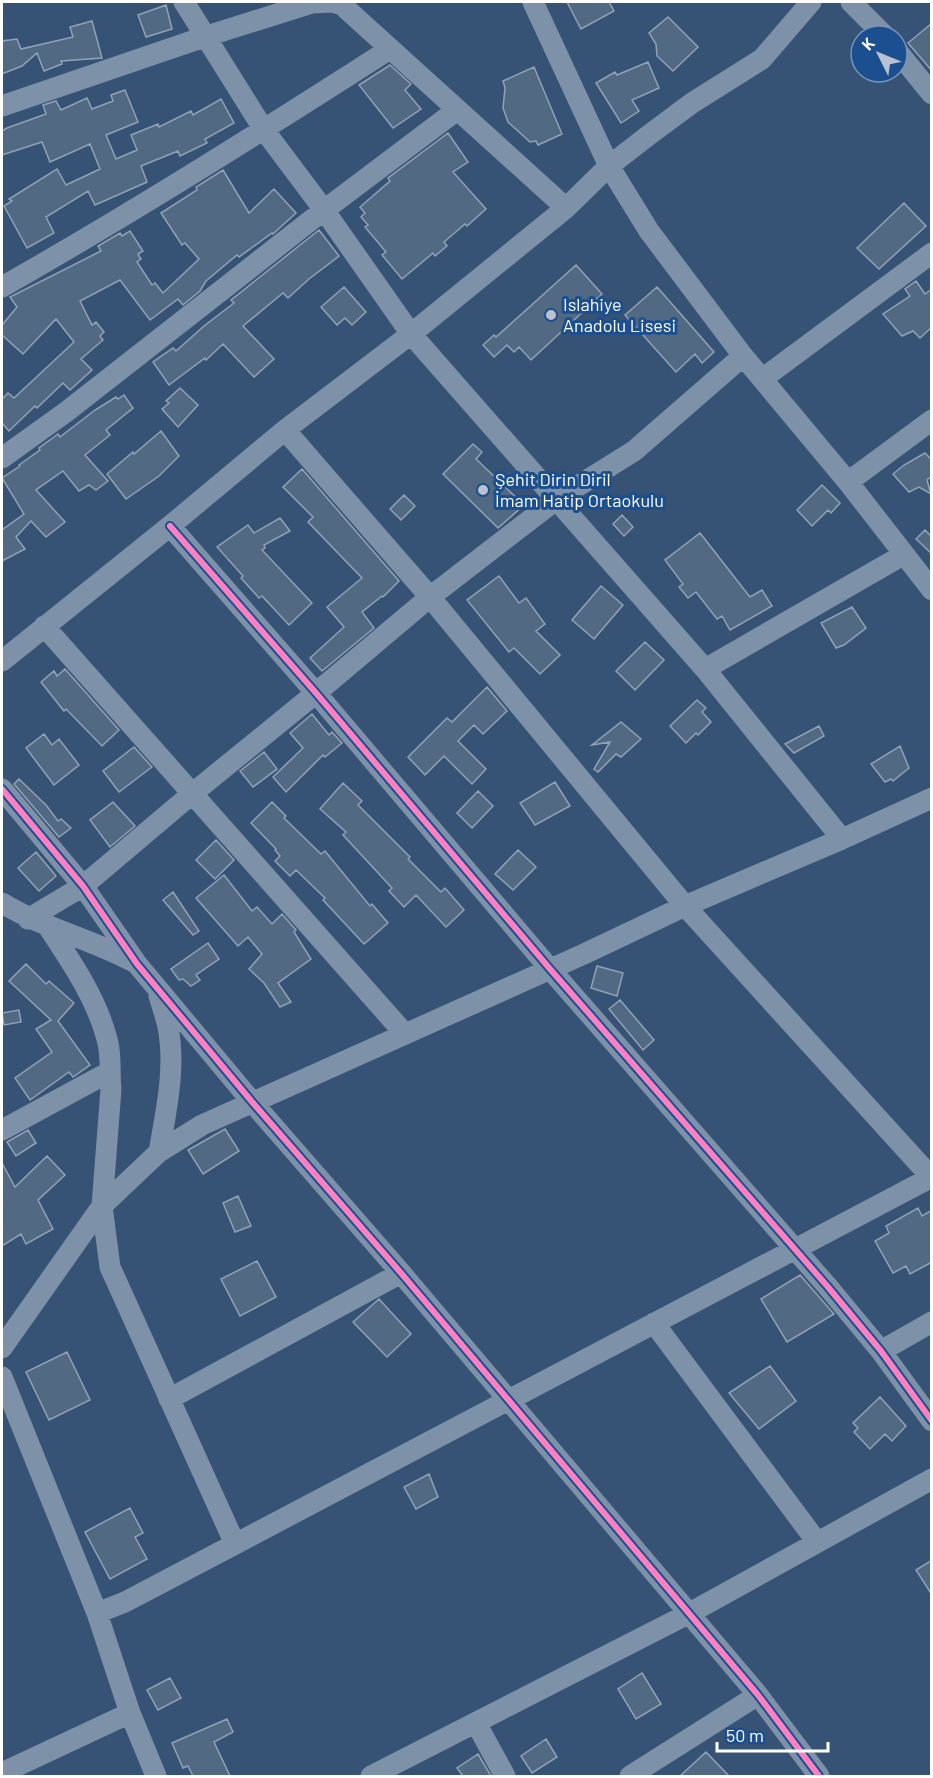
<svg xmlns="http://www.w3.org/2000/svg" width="933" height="1778" font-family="Barlow,sans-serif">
<rect width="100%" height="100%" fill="#365274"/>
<path fill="#526984" stroke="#92a2b6" stroke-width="1.5" d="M 567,2 L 609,2 L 614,11 L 581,29 Z
M 166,5 L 172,29 L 146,37 L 138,15 Z
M 668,17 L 698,47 L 673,71 L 657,56 L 656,44 L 649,33 Z
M 92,21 L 102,58 L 61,61 L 62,64 L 44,71 L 37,53 L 22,66 L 2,74 L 2,41 L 17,39 L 21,49 L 73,37 L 70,27 Z
M 932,23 L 932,71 L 908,43 Z
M 648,62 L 659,88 L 632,100 L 639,111 L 621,123 L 596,83 L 615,72 L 617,75 Z
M 390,65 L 411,84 L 405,90 L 421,109 L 393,128 L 359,85 Z
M 534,67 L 562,134 L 538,145 L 536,141 L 530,142 L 508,122 L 503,108 L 505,88 L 503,81 Z
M 125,90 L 138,122 L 106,135 L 116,159 L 137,150 L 131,135 L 158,124 L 159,127 L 191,111 L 193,115 L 221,99 L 234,123 L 205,139 L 207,143 L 180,156 L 178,151 L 141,166 L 147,182 L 95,205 L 88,191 L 46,217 L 54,233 L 27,248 L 4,206 L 12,201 L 9,199 L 57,169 L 66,185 L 100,169 L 90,144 L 50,162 L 42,142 L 2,155 L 2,131 L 7,128 L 46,114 L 43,105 L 56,101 L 61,110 L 87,98 L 92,109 L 113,101 L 111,95 Z
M 448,133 L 468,162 L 453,172 L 486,209 L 467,226 L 465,224 L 444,242 L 447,246 L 435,256 L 433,253 L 402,279 L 382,255 L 386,252 L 365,227 L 368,225 L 361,217 L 365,213 L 360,207 L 390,181 L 388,178 Z
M 223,170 L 249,213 L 274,189 L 296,213 L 273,234 L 272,233 L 239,257 L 237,255 L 206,281 L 200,291 L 183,305 L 178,299 L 150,320 L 120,280 L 80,301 L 92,325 L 96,322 L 104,332 L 100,336 L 103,340 L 81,359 L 92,370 L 70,390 L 63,383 L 37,408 L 35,406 L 9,431 L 2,423 L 2,399 L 8,393 L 14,398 L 74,342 L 56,319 L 23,354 L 2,335 L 2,325 L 17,307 L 10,297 L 101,251 L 98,246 L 120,233 L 122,236 L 130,231 L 143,251 L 138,254 L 141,259 L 137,262 L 152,285 L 155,283 L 163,293 L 199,259 L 185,243 L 182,245 L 161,213 L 197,190 L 196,187 Z
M 904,203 L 926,226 L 879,269 L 857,248 Z
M 319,230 L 339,256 L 309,279 L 288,298 L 283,293 L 243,326 L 274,359 L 254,377 L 223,344 L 206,360 L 205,358 L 169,385 L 153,362 L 173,348 L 176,351 L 204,326 L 234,303 L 231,300 L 256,280 Z
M 576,265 L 602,294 L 531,360 L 519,347 L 514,352 L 507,345 L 494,357 L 483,345 L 494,335 L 496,337 Z
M 916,281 L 925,294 L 932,289 L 932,327 L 920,338 L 913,331 L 902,336 L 883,314 L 910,296 L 905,289 Z
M 344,287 L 366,312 L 352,325 L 345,318 L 337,325 L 321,307 Z
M 657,287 L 714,352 L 702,363 L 695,354 L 676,372 L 625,315 Z
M 180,388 L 198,405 L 178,427 L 162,409 L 169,403 L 166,401 Z
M 124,395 L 133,408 L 106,430 L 110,435 L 85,455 L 108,481 L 96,490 L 89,485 L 79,491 L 63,471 L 36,490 L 65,522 L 46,537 L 31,521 L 16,537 L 25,549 L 2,561 L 2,530 L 24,514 L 2,478 L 20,466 L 19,465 L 40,450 L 39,448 L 58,434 L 60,437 L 95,410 L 116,397 L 118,399 Z
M 161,431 L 179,456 L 159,476 L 126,499 L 107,474 L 133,452 L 134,454 Z
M 473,444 L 482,452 L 476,459 L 524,505 L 498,528 L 443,474 Z
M 925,453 L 932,460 L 932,476 L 927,480 L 931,494 L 919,487 L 909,492 L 893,474 L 904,465 Z
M 302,469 L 399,581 L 383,597 L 382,596 L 362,612 L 374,628 L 322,671 L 310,658 L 344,627 L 327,607 L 362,578 L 308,522 L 313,517 L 283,487 Z
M 822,485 L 840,503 L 831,513 L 828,510 L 812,526 L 797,510 Z
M 404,495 L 415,506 L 401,520 L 390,509 Z
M 622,515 L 633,527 L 624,536 L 613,524 Z
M 280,518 L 290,531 L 264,545 L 265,548 L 262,550 L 312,603 L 289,625 L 262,596 L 259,598 L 241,578 L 243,576 L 217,547 L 248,525 L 254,533 Z
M 925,530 L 932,537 L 932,554 L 916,539 Z
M 700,533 L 750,597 L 762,590 L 772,606 L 730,630 L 722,616 L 717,619 L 696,592 L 688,598 L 679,587 L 683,584 L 665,560 Z
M 499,576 L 519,603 L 526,598 L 545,624 L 536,631 L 560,655 L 540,674 L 514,648 L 509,652 L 467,600 Z
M 601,586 L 623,605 L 594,639 L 572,620 Z
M 852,607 L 866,628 L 844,645 L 836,648 L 821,623 Z
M 645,642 L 664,660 L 635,690 L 616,671 Z
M 65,669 L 119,730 L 102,746 L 66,709 L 64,711 L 41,682 L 54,671 L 57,676 Z
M 487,687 L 507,711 L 483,734 L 474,725 L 458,741 L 486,769 L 472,784 L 444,756 L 425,775 L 408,757 L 447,718 L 452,722 Z
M 697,700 L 706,708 L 702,712 L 711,722 L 698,735 L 696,733 L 686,743 L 670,726 Z
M 312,714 L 329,735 L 332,732 L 342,743 L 325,757 L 323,755 L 286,792 L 273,777 L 303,748 L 290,733 Z
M 621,722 L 641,739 L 621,757 L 616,754 L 598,772 L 594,769 L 610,742 L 592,745 Z
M 819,726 L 824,736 L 794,753 L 785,744 Z
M 44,734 L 52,745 L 59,739 L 79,765 L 54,785 L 26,748 Z
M 900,746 L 909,768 L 893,781 L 891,779 L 885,782 L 871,764 Z
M 134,747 L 152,767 L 119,792 L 103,771 Z
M 264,752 L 277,769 L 253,787 L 240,771 Z
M 19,779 L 46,805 L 58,821 L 61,819 L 71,828 L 59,837 L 14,784 Z
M 555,782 L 570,806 L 535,825 L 520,803 Z
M 343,783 L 362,801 L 358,805 L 410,857 L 408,859 L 441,892 L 445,888 L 464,910 L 446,927 L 416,895 L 404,907 L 389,891 L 392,888 L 343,835 L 346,832 L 320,809 Z
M 478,791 L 493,806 L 472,828 L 457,813 Z
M 113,802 L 135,826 L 110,847 L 90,820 Z
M 272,802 L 286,816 L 284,818 L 321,854 L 325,851 L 370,906 L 372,904 L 388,923 L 364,944 L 323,900 L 325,898 L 296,870 L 290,876 L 275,861 L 280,856 L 275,850 L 276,849 L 251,823 Z
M 216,840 L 234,860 L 215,879 L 196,860 Z
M 518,850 L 536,867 L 513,890 L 495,874 Z
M 36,852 L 56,876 L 39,891 L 18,868 Z
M 224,875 L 252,911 L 257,907 L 272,924 L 282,914 L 296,930 L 294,932 L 311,959 L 278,983 L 291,1002 L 280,1007 L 264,983 L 249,969 L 262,954 L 248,937 L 238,946 L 196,898 Z
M 173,892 L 199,931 L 193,935 L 163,900 Z
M 208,943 L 219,959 L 196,975 L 200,980 L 191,986 L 183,979 L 179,980 L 171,969 Z
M 26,964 L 46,984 L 49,981 L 74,1003 L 58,1021 L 90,1065 L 73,1077 L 69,1072 L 30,1100 L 15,1078 L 52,1052 L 36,1029 L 51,1020 L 9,981 Z
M 597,966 L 623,973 L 617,996 L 591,988 Z
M 620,1000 L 654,1040 L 643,1050 L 609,1009 Z
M 19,1010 L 21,1022 L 4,1025 L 2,1013 Z
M 225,1129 L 239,1151 L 203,1174 L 188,1150 Z
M 28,1130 L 36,1143 L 16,1156 L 7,1142 Z
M 47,1156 L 65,1175 L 38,1200 L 53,1229 L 26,1244 L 21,1234 L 2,1246 L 2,1163 L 15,1187 Z
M 238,1196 L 251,1226 L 235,1232 L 223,1203 Z
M 918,1208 L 922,1216 L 932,1210 L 932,1262 L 910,1274 L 906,1266 L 893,1273 L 875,1241 L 889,1233 L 886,1226 Z
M 257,1261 L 276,1297 L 240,1316 L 221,1279 Z
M 800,1275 L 834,1314 L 787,1342 L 761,1299 Z
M 379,1299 L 411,1334 L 387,1357 L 353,1322 Z
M 67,1352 L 90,1400 L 49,1420 L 26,1372 Z
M 770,1366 L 796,1401 L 759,1429 L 729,1393 Z
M 880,1397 L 906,1426 L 892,1441 L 885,1434 L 870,1449 L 854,1432 L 858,1428 L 853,1423 Z
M 429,1474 L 438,1497 L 416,1509 L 404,1487 Z
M 130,1508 L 143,1533 L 135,1537 L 147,1559 L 110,1579 L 85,1532 Z
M 932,1560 L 932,1595 L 916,1570 Z
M 642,1673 L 661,1704 L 636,1719 L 618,1689 Z
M 170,1678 L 181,1698 L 158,1710 L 147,1690 Z
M 227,1719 L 233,1732 L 214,1742 L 230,1776 L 193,1776 L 188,1766 L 183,1768 L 172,1743 Z
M 546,1739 L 557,1757 L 532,1773 L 521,1756 Z
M 706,1752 L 729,1776 L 680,1776 Z
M 478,1754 L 491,1776 L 463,1776 L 457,1768 Z"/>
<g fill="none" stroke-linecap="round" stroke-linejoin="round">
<path stroke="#7d92a8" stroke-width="21" d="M 184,2 L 264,130 L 324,210 L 411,334 L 705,669 L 842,839
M 533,2 L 609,166 L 649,231 L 743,356 L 848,482 L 932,590
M 851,2 L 885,36
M 897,51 L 932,94
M 2,106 L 207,36 L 312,3 L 332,2 L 342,5 L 566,208
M 2,287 C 134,212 262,131 390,49
M 762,379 L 932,253
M 285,430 L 430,597 L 685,906 L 932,1178
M 2,458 L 66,412 L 319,214 L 457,110
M 848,482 L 932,420
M 170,526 L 316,693 L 550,969 L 828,1287 L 881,1351 L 932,1421
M 44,626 L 405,1034
M 2,661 L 170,526 L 285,430 L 411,334 L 566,208 L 609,166 L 649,135 L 692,103 L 762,59 L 811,2
M 705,669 L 903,555
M 2,789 L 83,886 L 137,964 L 253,1103 L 401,1273 L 758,1695 L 819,1776
M 2,903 C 43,928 91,939 134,962
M 28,919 L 83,886 L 193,793 L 316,693 L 430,597 L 557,499 L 634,451 L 743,356
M 47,925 C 70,960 96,997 107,1039 C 112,1056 109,1072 111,1089 L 102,1206 L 110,1267 L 235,1544
M 159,996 C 162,1006 166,1017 168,1027 C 176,1068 166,1111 159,1152
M 2,1130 L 109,1072
M 654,1323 L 817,1542
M 2,1348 L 102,1206 L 159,1152 L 202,1125 L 584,954 L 685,906 L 842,839 L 932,798
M 881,1351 L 932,1322
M 2,1377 L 97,1613 L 130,1713 L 156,1776
M 169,1399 L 401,1273
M 97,1613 L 125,1602 L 932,1177
M 476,1723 L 505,1776
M 2,1773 L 130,1713
M 371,1776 L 688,1614 L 932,1479
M 630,1776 L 758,1695"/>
<defs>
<path id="cycleway" d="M 170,526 L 316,693 L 550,969 L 828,1287 L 881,1351 L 932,1421
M 2,789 L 83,886 L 137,964 L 253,1103 L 401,1273 L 758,1695 L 819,1776"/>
</defs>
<use href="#cycleway" stroke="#1b4f8f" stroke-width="10"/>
<use href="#cycleway" stroke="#ff80c0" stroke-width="6"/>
</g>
<g fill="#b9c2ce" stroke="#1b4f8f" stroke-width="2">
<circle cx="551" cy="315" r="6"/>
<circle cx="483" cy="490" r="6"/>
</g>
<g text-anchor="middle" stroke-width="6" stroke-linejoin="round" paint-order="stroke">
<g font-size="18" fill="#fff" stroke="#1b4f8f" text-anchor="start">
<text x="563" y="311">Islahiye<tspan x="563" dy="21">Anadolu Lisesi</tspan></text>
<text x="495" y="486">Şehit Dirin Diril<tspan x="495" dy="21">İmam Hatip Ortaokulu</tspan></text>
</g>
</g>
<rect width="933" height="1778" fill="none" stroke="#ffffff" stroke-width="6"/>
<g transform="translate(879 54) rotate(313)"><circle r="28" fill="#1b4f8f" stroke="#7695bc" stroke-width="1.5"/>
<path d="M0-4.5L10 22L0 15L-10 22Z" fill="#b9c2ce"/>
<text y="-9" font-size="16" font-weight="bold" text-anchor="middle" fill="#ffffff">K</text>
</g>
<path d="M717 1742v9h111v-9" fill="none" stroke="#ffffff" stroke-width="3"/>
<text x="726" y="1742" font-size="18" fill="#ffffff" stroke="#1b4f8f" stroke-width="4.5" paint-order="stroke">50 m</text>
</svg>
